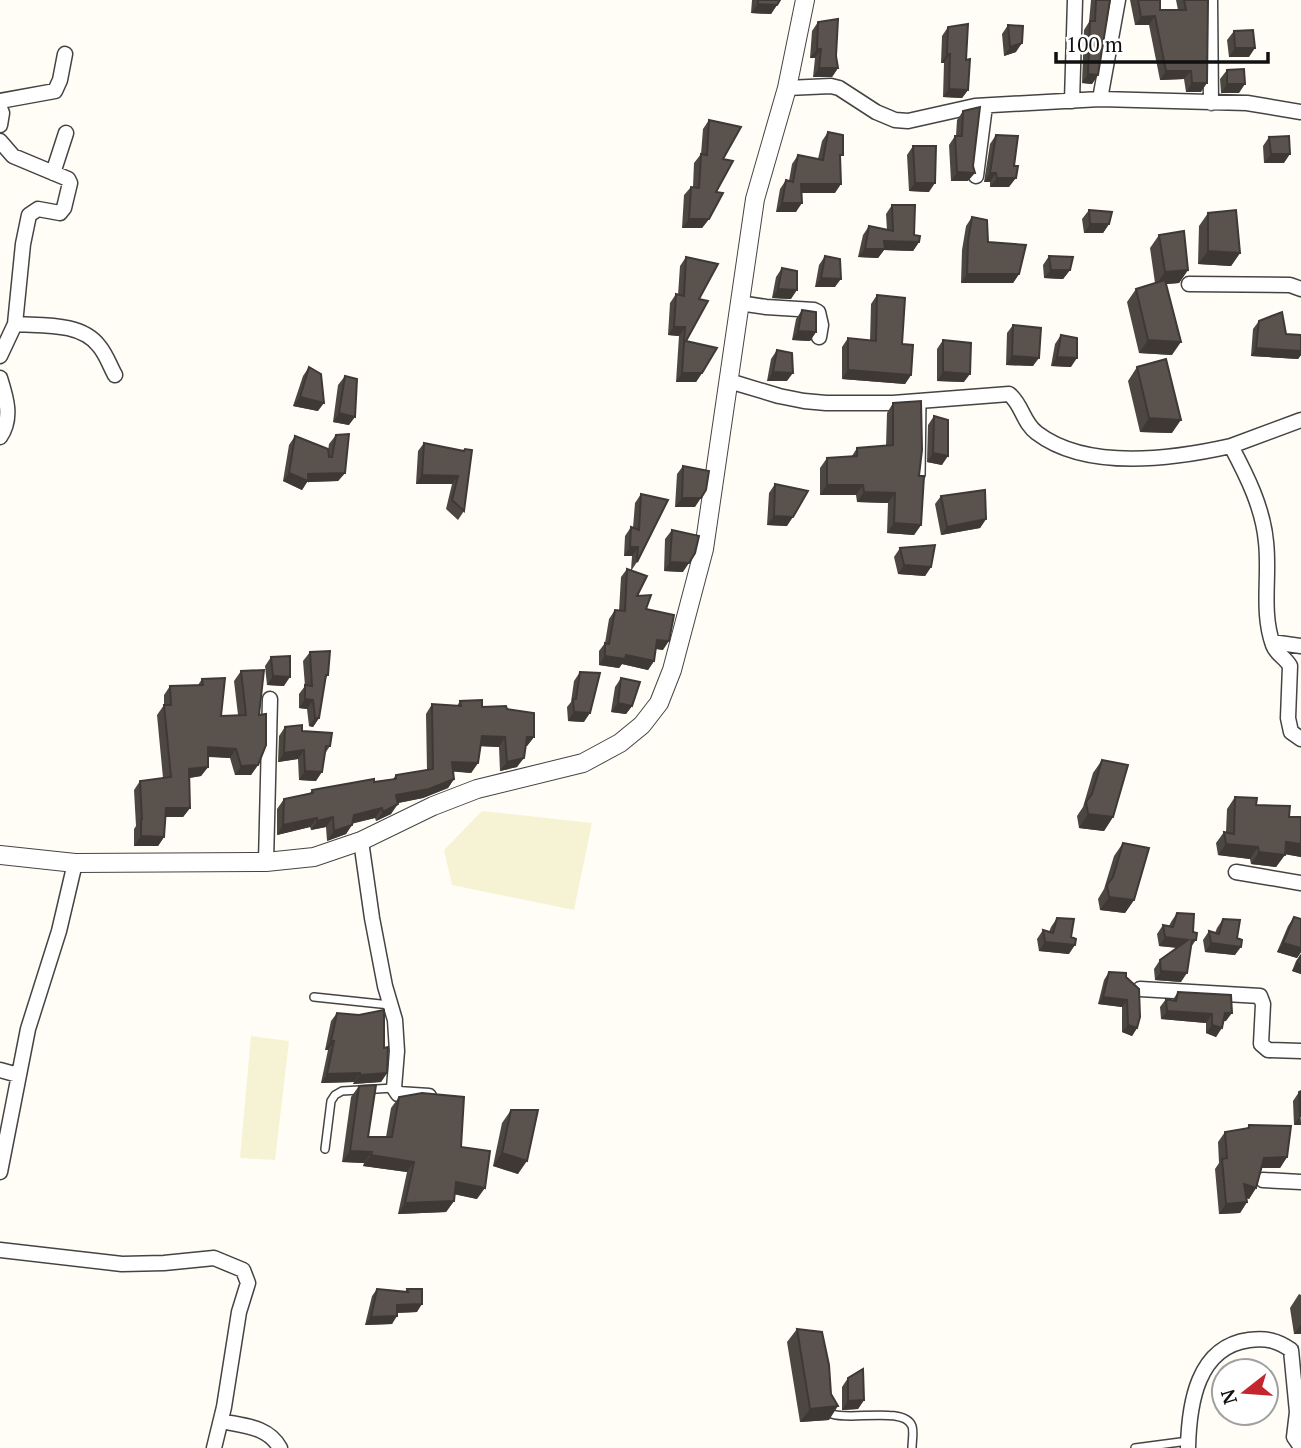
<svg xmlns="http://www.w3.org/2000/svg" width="1301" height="1448" font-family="'PT Serif',serif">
<rect width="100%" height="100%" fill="#fffdf5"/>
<path fill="#f6f3d4" d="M 482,811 L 592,823 L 574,910 L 452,885 L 444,850 Z
M 251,1036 L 289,1041 L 275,1160 L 240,1158 Z"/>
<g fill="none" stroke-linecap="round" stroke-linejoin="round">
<defs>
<path id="service" d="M 921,475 L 922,401
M 314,997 L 390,1005
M 325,1149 L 331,1101 L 335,1095 L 342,1091 L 394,1088
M 828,1407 L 832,1414 C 850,1421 904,1406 912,1426 C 914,1432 912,1441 912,1448
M 1135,1448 L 1188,1441"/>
<path id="minor" d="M 1210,0 L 1211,103
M 787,88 L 831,86 L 839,88 L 876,112 L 895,120 L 908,121 L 975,106 L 1100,99 L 1247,103 L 1301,112
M 1100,99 L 1118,0
M 0,101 L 55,91 L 60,80 L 65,54
M 1072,101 L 1075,0
M 0,108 L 2,113 L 0,125
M 0,141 L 13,156 L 68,179 L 70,183 L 64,208 L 60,213 L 38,209 L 29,215 L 23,244 L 15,324 L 0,356
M 53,173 L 66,133
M 976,176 L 985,106
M 1189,284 L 1290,285 L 1301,289
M 739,303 L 766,307 L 814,310 L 818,312 L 821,325 L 819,337
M 15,324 C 42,326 81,322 99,346 C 106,354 110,366 115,375
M 0,378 C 6,397 13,418 0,437
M 729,381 L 779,396 L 804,401 L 826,403 L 893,403 L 1009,394 C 1022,404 1023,423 1037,433 C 1087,471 1173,459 1231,446 C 1247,476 1263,508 1266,542 C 1270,577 1261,611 1273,645 C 1276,654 1285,657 1290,666 L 1288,718 L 1291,732 L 1301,739
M 1231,446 L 1301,420
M 1272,642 L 1301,646
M 361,841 L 372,918 L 385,986 L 395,1020 L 397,1051 L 394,1088 L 398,1094 L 429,1096
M 266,862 L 270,699
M 1236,872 L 1301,883
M 1140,989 L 1260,996 L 1263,1004 L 1261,1044 L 1268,1050 L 1301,1051
M 0,1070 L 18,1075
M 0,1172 L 28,1029 L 59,931 L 75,863
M 1263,1180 L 1301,1182
M 0,1250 L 122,1264 L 164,1263 L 214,1258 L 243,1270 L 248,1283 L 239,1312 L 224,1407 L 214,1448
M 221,1421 C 243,1426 268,1426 280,1448
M 1188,1448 C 1189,1404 1197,1347 1249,1340 C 1266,1338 1277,1340 1291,1350 L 1297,1412 L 1294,1437 L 1301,1447"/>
<path id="tertiary" d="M 0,855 L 75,863 L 266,862 L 314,857 L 361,841 L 433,806 L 477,789 L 583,763 L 620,743 L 642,725 L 659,703 L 672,670 L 704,549 L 755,199 L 787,88 L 805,0"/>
</defs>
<use href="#service" stroke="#444" stroke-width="10"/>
<use href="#minor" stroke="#444" stroke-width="17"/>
<use href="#tertiary" stroke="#444" stroke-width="20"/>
<use href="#service" stroke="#fff" stroke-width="7"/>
<use href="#minor" stroke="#fff" stroke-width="14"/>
<use href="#tertiary" stroke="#fff" stroke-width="18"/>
</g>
<path fill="#4d4742" d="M 752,0 L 780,0 L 771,14 L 751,13 Z
M 1091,0 L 1110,0 L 1098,75 L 1092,84 L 1082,83 L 1084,30 L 1089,22 Z
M 1130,0 L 1160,0 L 1160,10 L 1178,10 L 1176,0 L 1208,0 L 1201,92 L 1186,92 L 1184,79 L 1160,80 L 1149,25 L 1135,25 Z
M 818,22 L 836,56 L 838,68 L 832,77 L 813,77 L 815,58 L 810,58 L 812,31 Z
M 1008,25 L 1016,52 L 1004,56 L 1002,34 Z
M 948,27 L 966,60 L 968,90 L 962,98 L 943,97 L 944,63 L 941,63 L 942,36 Z
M 1234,31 L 1249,57 L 1229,57 L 1227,40 Z
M 1227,70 L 1239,93 L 1221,93 L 1220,79 Z
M 963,111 L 968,181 L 951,181 L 949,145 L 955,136 L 956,136 L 957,120 Z
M 709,120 L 723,159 L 716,192 L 709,219 L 702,228 L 682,228 L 684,195 L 691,187 L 693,187 L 694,163 L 701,154 L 703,129 Z
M 828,132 L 840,159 L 835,193 L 802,193 L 796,212 L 776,212 L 780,189 L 786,180 L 789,181 L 792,164 L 798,155 L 818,159 L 822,141 Z
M 996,135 L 1009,187 L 990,187 L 990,182 L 984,182 L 990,144 Z
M 1269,137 L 1284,163 L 1264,163 L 1263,146 Z
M 913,146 L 929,192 L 909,191 L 907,155 Z
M 892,205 L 919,242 L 913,251 L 884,250 L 878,258 L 858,257 L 863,235 L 869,226 L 887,230 L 886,214 Z
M 1089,210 L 1109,224 L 1103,233 L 1084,233 L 1082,219 Z
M 1208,213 L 1240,253 L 1231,266 L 1198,264 L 1199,226 Z
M 972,217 L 988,242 L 1019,274 L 1013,283 L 961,283 L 962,250 L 966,226 Z
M 1159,235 L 1188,270 L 1179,283 L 1166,284 L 1172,355 L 1139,353 L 1127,302 L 1136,289 L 1155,283 L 1150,248 Z
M 825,256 L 835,287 L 815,287 L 819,265 Z
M 1049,256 L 1070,270 L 1063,279 L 1044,278 L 1043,265 Z
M 686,257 L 699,299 L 686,341 L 702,373 L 696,382 L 676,382 L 679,336 L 668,335 L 670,303 L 676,294 L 678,295 L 680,266 Z
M 782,268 L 791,299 L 772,298 L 776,277 Z
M 877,295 L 911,375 L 905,384 L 842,379 L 842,347 L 848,338 L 870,341 L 871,304 Z
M 802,310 L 816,332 L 810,341 L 792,340 L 796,319 Z
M 1259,321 L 1286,334 L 1301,335 L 1301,355 L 1298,359 L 1251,356 L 1253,329 Z
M 1013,325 L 1033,366 L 1006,365 L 1007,333 Z
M 1061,335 L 1071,367 L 1051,366 L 1055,344 Z
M 943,340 L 964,382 L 937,381 L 937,349 Z
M 777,350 L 787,381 L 767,381 L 771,359 Z
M 309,367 L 318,411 L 293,406 L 303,376 Z
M 1137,367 L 1172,433 L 1140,432 L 1128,381 Z
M 345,376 L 349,425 L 333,422 L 338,385 Z
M 893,403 L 919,476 L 921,525 L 914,535 L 887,533 L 888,503 L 857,502 L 856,495 L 820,495 L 820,468 L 827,458 L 852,456 L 857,448 L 886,446 L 887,413 Z
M 934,416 L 942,465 L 927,462 L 928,425 Z
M 336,435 L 345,473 L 338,481 L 307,482 L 302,490 L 283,481 L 289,445 L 295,436 L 328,451 L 329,444 Z
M 424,443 L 463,451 L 465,449 L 464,511 L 458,520 L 446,509 L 452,484 L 416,484 L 418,451 Z
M 683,466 L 695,507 L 675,507 L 677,474 Z
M 775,484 L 787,526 L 767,525 L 769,493 Z
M 641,494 L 637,562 L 631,571 L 637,596 L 646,609 L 663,650 L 656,649 L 654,661 L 648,670 L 622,664 L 619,668 L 599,665 L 599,651 L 605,643 L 609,619 L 615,610 L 619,611 L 621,577 L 627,569 L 631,570 L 632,556 L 624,556 L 625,536 L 631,527 L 633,528 L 635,503 Z
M 941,496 L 986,519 L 980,528 L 941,535 L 935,504 Z
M 672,530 L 683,572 L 664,571 L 665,539 Z
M 900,548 L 931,567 L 925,576 L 898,574 L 894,557 Z
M 310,652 L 328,675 L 325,679 L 319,718 L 313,727 L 309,726 L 307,709 L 299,708 L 299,694 L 305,686 L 303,661 Z
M 271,657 L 284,686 L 267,685 L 265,666 Z
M 241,671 L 259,715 L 258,765 L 251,775 L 235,775 L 230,758 L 208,757 L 208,767 L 201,776 L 189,778 L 190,808 L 183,817 L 166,817 L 164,837 L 158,846 L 134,846 L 134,829 L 136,826 L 134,790 L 140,781 L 163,778 L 157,715 L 164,705 L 164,695 L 170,686 L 198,685 L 202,679 L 221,716 L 238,715 L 234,681 Z
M 580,672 L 584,722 L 568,721 L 567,707 L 571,702 L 574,681 Z
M 621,678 L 632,706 L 626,714 L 611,712 L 615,687 Z
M 460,701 L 482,707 L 507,709 L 534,737 L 527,746 L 526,746 L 517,767 L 500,771 L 499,747 L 481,746 L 478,763 L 471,773 L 453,771 L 454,779 L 448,788 L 423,798 L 397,803 L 391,814 L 376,821 L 375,818 L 353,823 L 346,834 L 327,841 L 326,827 L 311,830 L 310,827 L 277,835 L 277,809 L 284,799 L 310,793 L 312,790 L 393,779 L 396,775 L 427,770 L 426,714 L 432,704 L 457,706 Z
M 285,727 L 330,746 L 324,755 L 316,781 L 299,780 L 298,759 L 278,762 L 279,736 Z
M 1102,760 L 1113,817 L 1104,831 L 1079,828 L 1077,816 L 1083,807 L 1093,773 Z
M 1235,797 L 1289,817 L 1301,817 L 1301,857 L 1285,854 L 1276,867 L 1251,864 L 1250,859 L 1218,855 L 1216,843 L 1224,832 L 1226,832 L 1227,809 Z
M 1123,843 L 1134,900 L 1125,913 L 1100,910 L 1098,899 L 1104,889 L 1114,856 Z
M 1177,913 L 1193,932 L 1196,940 L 1191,947 L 1181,982 L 1155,980 L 1154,969 L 1160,960 L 1177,948 L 1159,946 L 1157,934 L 1163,925 L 1169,926 L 1171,922 Z
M 1294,917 L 1301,919 L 1301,952 L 1297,958 L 1277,952 L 1288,926 Z
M 1057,918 L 1069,954 L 1039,951 L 1037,939 L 1043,930 L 1049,932 L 1051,927 Z
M 1223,919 L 1235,955 L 1205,952 L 1203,940 L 1209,931 L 1215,933 L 1217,928 Z
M 1301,954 L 1301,974 L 1292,971 L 1296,961 Z
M 1109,972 L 1126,977 L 1137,1028 L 1132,1036 L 1122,1032 L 1122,1007 L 1098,1004 L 1104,980 Z
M 1178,992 L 1226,1021 L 1223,1021 L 1216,1037 L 1206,1033 L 1206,1023 L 1161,1019 L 1160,1007 L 1166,999 L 1172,1001 Z
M 337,1013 L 384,1048 L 387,1073 L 381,1082 L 353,1084 L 354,1082 L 321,1083 L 328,1050 L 325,1050 L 331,1021 Z
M 359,1086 L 368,1137 L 386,1137 L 391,1108 L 399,1097 L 461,1147 L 477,1199 L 455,1194 L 454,1201 L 446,1212 L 398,1214 L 407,1172 L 363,1166 L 364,1163 L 342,1162 L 351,1097 Z
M 1299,1092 L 1301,1125 L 1294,1125 L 1293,1101 Z
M 511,1110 L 518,1174 L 493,1166 L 502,1123 Z
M 1249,1125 L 1287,1157 L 1280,1168 L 1262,1168 L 1256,1188 L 1249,1199 L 1246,1198 L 1247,1202 L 1240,1213 L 1219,1214 L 1215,1169 L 1219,1163 L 1218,1142 L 1225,1132 L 1247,1128 Z
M 377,1289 L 405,1292 L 407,1289 L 417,1312 L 397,1313 L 392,1324 L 365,1325 L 372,1296 Z
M 1299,1294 L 1301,1295 L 1301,1334 L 1294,1334 L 1290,1308 Z
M 797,1329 L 831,1394 L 829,1420 L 800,1422 L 787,1342 Z
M 848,1378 L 864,1400 L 858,1409 L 842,1410 L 842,1387 Z"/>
<path fill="#3f3936" d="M 758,4 L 777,5 L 771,14 L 751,13 Z
M 1155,16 L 1149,25 L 1135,25 L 1141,17 Z
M 1022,43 L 1016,52 L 1004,56 L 1010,47 Z
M 1235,48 L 1255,48 L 1249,57 L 1229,57 Z
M 817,49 L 821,49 L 815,58 L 810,58 Z
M 947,54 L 950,54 L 944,63 L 941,63 Z
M 819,68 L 838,68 L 832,77 L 813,77 Z
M 1166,71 L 1191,71 L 1184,79 L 1160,80 Z
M 1088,74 L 1098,75 L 1092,84 L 1082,83 Z
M 1192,83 L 1207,83 L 1201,92 L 1186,92 Z
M 1227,84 L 1245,84 L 1239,93 L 1221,93 Z
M 949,89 L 968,90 L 962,98 L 943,97 Z
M 1271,154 L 1290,154 L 1284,163 L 1264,163 Z
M 957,172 L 975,173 L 968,181 L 951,181 Z
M 990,173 L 996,173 L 990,182 L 984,182 Z
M 997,178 L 1016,178 L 1009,187 L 990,187 Z
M 915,183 L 935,183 L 929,192 L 909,191 Z
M 801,184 L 841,184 L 835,193 L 795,193 Z
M 782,203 L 802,203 L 796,212 L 776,212 Z
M 689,219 L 709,219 L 702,228 L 682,228 Z
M 1090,224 L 1109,224 L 1103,233 L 1084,233 Z
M 884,241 L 919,242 L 913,251 L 884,250 L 878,258 L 858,257 L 865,249 Z
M 1208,251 L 1240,253 L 1231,266 L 1198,264 Z
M 1051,270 L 1070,270 L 1063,279 L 1044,278 Z
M 1188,270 L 1179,283 L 1156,285 L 1165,272 Z
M 967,274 L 1019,274 L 1013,283 L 961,283 Z
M 821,278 L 841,279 L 835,287 L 815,287 Z
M 778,289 L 797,290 L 791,299 L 772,298 Z
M 674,327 L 685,327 L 679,336 L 668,335 Z
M 798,331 L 816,332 L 810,341 L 792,340 Z
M 1148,340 L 1181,342 L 1172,355 L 1139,353 Z
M 1256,348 L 1301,351 L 1301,355 L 1298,359 L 1251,356 Z
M 1012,356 L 1039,358 L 1033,366 L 1006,365 Z
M 1057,357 L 1077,358 L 1071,367 L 1051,366 Z
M 848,370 L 911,375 L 905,384 L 842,379 Z
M 773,372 L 793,373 L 787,381 L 767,381 Z
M 943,372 L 970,374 L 964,382 L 937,381 Z
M 682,373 L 702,373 L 696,382 L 676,382 Z
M 300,397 L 324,403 L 318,411 L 293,406 Z
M 339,413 L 355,417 L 349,425 L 333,422 Z
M 1149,418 L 1181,420 L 1172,433 L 1140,432 Z
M 933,453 L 948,456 L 942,465 L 927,462 Z
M 289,473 L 308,474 L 345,473 L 338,481 L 307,482 L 302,490 L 283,481 Z
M 422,475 L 458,476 L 452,484 L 416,484 Z
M 827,485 L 863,485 L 856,495 L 820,495 Z
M 864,492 L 895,493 L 888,503 L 857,502 Z
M 682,498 L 701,498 L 695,507 L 675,507 Z
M 774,516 L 793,517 L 787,526 L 767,525 Z
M 986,519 L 980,528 L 941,535 L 947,527 Z
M 894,523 L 921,525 L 914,535 L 887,533 Z
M 630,547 L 638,547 L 632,556 L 624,556 Z
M 670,562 L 689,563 L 683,572 L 664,571 Z
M 904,565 L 931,567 L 925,576 L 898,574 Z
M 657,640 L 669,641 L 663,650 L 651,648 Z
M 626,655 L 654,661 L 648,670 L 622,664 L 619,668 L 599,665 L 605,656 Z
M 273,676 L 290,677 L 284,686 L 267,685 Z
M 305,699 L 313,700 L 307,709 L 299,708 Z
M 618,703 L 632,706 L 626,714 L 611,712 Z
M 574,712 L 590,713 L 584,722 L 568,721 Z
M 315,718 L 319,718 L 313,727 L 309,726 Z
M 482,736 L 505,737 L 499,747 L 475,746 Z
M 527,737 L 534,737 L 527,746 L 520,746 Z
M 208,747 L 236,749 L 230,758 L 201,756 Z
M 304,750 L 298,759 L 278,762 L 284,753 Z
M 524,758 L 517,767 L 500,771 L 507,762 Z
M 452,762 L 478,763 L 471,773 L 446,771 Z
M 258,765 L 251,775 L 235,775 L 241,766 Z
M 208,767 L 201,776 L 183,779 L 189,769 Z
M 305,771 L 322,772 L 316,781 L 299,780 Z
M 454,779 L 448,788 L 423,798 L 389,805 L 396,795 Z
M 398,804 L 391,814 L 376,821 L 383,812 Z
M 166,808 L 190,808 L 183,817 L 160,817 Z
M 382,808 L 375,818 L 347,825 L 354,815 Z
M 1088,814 L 1113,817 L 1104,831 L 1079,828 Z
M 333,817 L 326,827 L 311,830 L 317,821 Z
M 317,818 L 310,827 L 277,835 L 283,825 Z
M 352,825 L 346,834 L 327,841 L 334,831 Z
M 141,836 L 164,837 L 158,846 L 134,846 Z
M 1286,842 L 1301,844 L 1301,857 L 1278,853 Z
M 1226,844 L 1258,847 L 1250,859 L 1218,855 Z
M 1259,852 L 1285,855 L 1276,867 L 1251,864 Z
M 1109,897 L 1134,900 L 1125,913 L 1100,910 Z
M 1165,937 L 1188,940 L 1182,948 L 1159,946 Z
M 1045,942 L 1075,945 L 1069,954 L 1039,951 Z
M 1211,943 L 1241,947 L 1235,955 L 1205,952 Z
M 1283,943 L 1301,948 L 1301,952 L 1297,958 L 1277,952 Z
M 1297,963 L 1301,964 L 1301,974 L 1292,971 Z
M 1161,971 L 1187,973 L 1181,982 L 1155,980 Z
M 1103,997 L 1127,1000 L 1122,1007 L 1098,1004 Z
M 1167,1011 L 1212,1014 L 1206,1023 L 1161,1019 Z
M 1225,1013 L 1232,1013 L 1226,1021 L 1219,1022 Z
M 1128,1025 L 1137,1028 L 1132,1036 L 1122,1032 Z
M 1212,1025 L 1222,1028 L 1216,1037 L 1206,1033 Z
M 331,1041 L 334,1041 L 328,1050 L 325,1050 Z
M 360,1073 L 354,1082 L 321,1083 L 327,1074 Z
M 387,1073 L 381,1082 L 353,1084 L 360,1075 Z
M 1300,1116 L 1301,1125 L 1294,1125 Z
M 350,1151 L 372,1152 L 364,1163 L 342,1162 Z
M 502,1153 L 527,1161 L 518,1174 L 493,1166 Z
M 371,1155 L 414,1162 L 407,1172 L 363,1166 Z
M 1287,1157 L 1280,1168 L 1257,1168 L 1264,1158 Z
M 456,1182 L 485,1188 L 477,1199 L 448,1193 Z
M 1244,1184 L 1256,1188 L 1249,1199 L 1237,1194 Z
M 454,1201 L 446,1212 L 398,1214 L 405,1203 Z
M 1247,1202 L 1240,1213 L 1219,1214 L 1226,1204 Z
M 422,1304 L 417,1312 L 392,1313 L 397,1305 Z
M 397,1316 L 392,1324 L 365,1325 L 371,1317 Z
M 1301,1325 L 1301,1334 L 1294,1334 Z
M 864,1400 L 858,1409 L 842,1410 L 848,1401 Z
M 838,1406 L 829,1420 L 800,1422 L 810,1409 Z"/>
<path fill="#5a524d" stroke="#3f3936" stroke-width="2" d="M 758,0 L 780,0 L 777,5 L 758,4 Z
M 1096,0 L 1110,0 L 1098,75 L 1088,74 L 1090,21 L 1095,21 Z
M 1138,0 L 1160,0 L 1160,10 L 1186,10 L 1184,0 L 1208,0 L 1207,83 L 1192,83 L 1191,71 L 1166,71 L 1155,16 L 1141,17 Z
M 838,19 L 836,56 L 838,68 L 819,68 L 821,49 L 817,49 L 818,22 Z
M 968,24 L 966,60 L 970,59 L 968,90 L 949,89 L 950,54 L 947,54 L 948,27 Z
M 1008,25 L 1023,26 L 1022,43 L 1010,47 Z
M 1253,30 L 1255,48 L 1235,48 L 1234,31 Z
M 1244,69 L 1245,84 L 1227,84 L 1227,70 Z
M 980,107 L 973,166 L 975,173 L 957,172 L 955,136 L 962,136 L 963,111 Z
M 709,120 L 741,127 L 723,159 L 733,161 L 716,192 L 723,193 L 709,219 L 689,219 L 691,187 L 699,188 L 701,154 L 707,155 Z
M 828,132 L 843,135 L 843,155 L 840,155 L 841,184 L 801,184 L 802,203 L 782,203 L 786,180 L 793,182 L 798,155 L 823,160 Z
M 996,135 L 1018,136 L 1014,166 L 1018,166 L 1016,178 L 997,178 L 996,173 L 990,173 Z
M 1289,136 L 1290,154 L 1271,154 L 1269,137 Z
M 913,146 L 936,146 L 935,183 L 915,183 Z
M 892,205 L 915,205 L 914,235 L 920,236 L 919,242 L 884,241 L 885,249 L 865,249 L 869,226 L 893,231 Z
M 1089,210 L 1112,212 L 1109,224 L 1090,224 Z
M 1236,210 L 1240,253 L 1208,251 L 1208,213 Z
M 972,217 L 987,220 L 988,242 L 1026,245 L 1019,274 L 967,274 L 968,241 Z
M 1184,231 L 1188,270 L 1165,272 L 1159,235 Z
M 825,256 L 840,259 L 841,279 L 821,278 Z
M 1049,256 L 1073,257 L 1070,270 L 1051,270 Z
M 686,257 L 718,264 L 699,299 L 708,301 L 686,341 L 717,348 L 702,373 L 682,373 L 685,327 L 674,327 L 676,294 L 684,296 Z
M 782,268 L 797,271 L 797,290 L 778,289 Z
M 1165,280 L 1181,342 L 1148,340 L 1136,289 Z
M 877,295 L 905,298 L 902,344 L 913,345 L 911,375 L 848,370 L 848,338 L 876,341 Z
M 802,310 L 816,312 L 816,332 L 798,331 Z
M 1282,312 L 1286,334 L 1301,335 L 1301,351 L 1256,348 L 1259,321 Z
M 1013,325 L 1041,328 L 1039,358 L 1012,356 Z
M 1061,335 L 1077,338 L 1077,358 L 1057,357 Z
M 943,340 L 971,343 L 970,374 L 943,372 Z
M 777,350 L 792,353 L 793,373 L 773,372 Z
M 1166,359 L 1181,420 L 1149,418 L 1137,367 Z
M 309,367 L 321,374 L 324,403 L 300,397 Z
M 345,376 L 357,379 L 355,417 L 339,413 Z
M 921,401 L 922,450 L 919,476 L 924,476 L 921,525 L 894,523 L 895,493 L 864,492 L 863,485 L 827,485 L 827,458 L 857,456 L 857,448 L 893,445 L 893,403 Z
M 934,416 L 948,420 L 948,456 L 933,453 Z
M 349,434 L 345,473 L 308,474 L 308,481 L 289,473 L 295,436 L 328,449 L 329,457 L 332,457 L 336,435 Z
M 424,443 L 464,451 L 465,449 L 472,450 L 464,511 L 452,500 L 458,476 L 422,475 Z
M 683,466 L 709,471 L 706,490 L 701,498 L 682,498 Z
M 775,484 L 808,491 L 793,517 L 774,516 Z
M 985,490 L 986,519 L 947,527 L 941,496 Z
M 641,494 L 668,500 L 637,562 L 638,547 L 630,547 L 631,527 L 639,530 Z
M 672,530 L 699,536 L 695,553 L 689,563 L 670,562 Z
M 935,545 L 931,567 L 904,565 L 900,548 Z
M 627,569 L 647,576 L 637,596 L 651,595 L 646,609 L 674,615 L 669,641 L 657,640 L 654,661 L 626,655 L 625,659 L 605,656 L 605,643 L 609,644 L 615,610 L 625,611 Z
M 330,651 L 328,675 L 326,675 L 319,718 L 315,718 L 313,700 L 305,699 L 305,685 L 312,686 L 310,652 Z
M 290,656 L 290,677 L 273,676 L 271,657 Z
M 264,670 L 259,715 L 266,714 L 266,745 L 258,765 L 241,766 L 236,749 L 208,747 L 208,767 L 189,769 L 190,808 L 166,808 L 164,837 L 141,836 L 141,819 L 142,819 L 140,781 L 171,777 L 164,705 L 171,705 L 170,686 L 203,685 L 202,679 L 225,678 L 221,716 L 246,715 L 241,671 Z
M 580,672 L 600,673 L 590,713 L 574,712 L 573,699 L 576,699 Z
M 621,678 L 640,682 L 632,706 L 618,703 Z
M 482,700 L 482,707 L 506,706 L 507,709 L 534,713 L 534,737 L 527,737 L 524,758 L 507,762 L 505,737 L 482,736 L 478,763 L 452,762 L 454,779 L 429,789 L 396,795 L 398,804 L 383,812 L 382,808 L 354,815 L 352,825 L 334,831 L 333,817 L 317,821 L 317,818 L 283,825 L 284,799 L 313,793 L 312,790 L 374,779 L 374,782 L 396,779 L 396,775 L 433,769 L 432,704 L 461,706 L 460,701 Z
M 302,725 L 302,731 L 332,733 L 330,746 L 326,746 L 322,772 L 305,771 L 304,750 L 284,753 L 285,727 Z
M 1102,760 L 1128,765 L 1113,817 L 1088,814 L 1086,802 L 1092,794 Z
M 1235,797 L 1257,798 L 1256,805 L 1290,806 L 1289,817 L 1301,817 L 1301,844 L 1286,842 L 1285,855 L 1259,852 L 1258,847 L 1226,844 L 1224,832 L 1234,834 Z
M 1123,843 L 1149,848 L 1134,900 L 1109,897 L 1107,885 L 1113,877 Z
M 1177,913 L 1194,914 L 1193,932 L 1197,933 L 1196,940 L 1192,940 L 1187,973 L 1161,971 L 1160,960 L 1188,940 L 1165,937 L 1163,925 L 1173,927 Z
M 1294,917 L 1301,919 L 1301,948 L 1283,943 Z
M 1057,918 L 1074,919 L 1071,937 L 1076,939 L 1075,945 L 1045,942 L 1043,930 L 1053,933 Z
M 1223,919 L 1240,920 L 1237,938 L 1242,940 L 1241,947 L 1211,943 L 1209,931 L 1219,934 Z
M 1301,955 L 1301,964 L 1297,963 Z
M 1109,972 L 1126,973 L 1126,977 L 1139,989 L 1140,1017 L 1137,1028 L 1128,1025 L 1127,1000 L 1103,997 Z
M 1178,992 L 1231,995 L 1232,1013 L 1225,1013 L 1222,1028 L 1212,1025 L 1212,1014 L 1167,1011 L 1166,999 L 1176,1001 Z
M 384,1010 L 384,1048 L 388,1047 L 387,1073 L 360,1075 L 360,1073 L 327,1074 L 334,1041 L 331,1041 L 337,1013 L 359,1015 Z
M 376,1085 L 368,1137 L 392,1137 L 399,1097 L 422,1093 L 464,1097 L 461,1147 L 490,1151 L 485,1188 L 456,1182 L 454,1201 L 405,1203 L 414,1162 L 371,1155 L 372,1152 L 350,1151 L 359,1086 Z
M 1301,1091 L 1301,1116 L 1300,1116 L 1299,1092 Z
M 511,1110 L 538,1110 L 527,1161 L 502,1153 Z
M 1249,1125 L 1291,1126 L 1287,1157 L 1264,1158 L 1256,1188 L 1244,1184 L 1247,1202 L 1226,1204 L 1222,1159 L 1227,1158 L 1225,1132 L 1249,1128 Z
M 377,1289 L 408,1292 L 407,1289 L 422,1289 L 422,1304 L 397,1305 L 397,1316 L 371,1317 Z
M 797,1329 L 822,1332 L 829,1365 L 831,1394 L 838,1406 L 810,1409 Z
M 863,1369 L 864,1400 L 848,1401 L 848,1378 Z"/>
<g transform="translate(1245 1392) rotate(253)"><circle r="33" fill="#ffffff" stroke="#a0a0a0" stroke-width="2"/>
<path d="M0-5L12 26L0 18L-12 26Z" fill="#c4262e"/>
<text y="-10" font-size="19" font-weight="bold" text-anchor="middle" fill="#111111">N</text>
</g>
<path d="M1056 52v10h212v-10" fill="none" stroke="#111111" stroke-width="3.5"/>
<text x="1066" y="52" font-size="21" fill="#111111" stroke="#ffffff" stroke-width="5" paint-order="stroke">100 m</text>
</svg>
